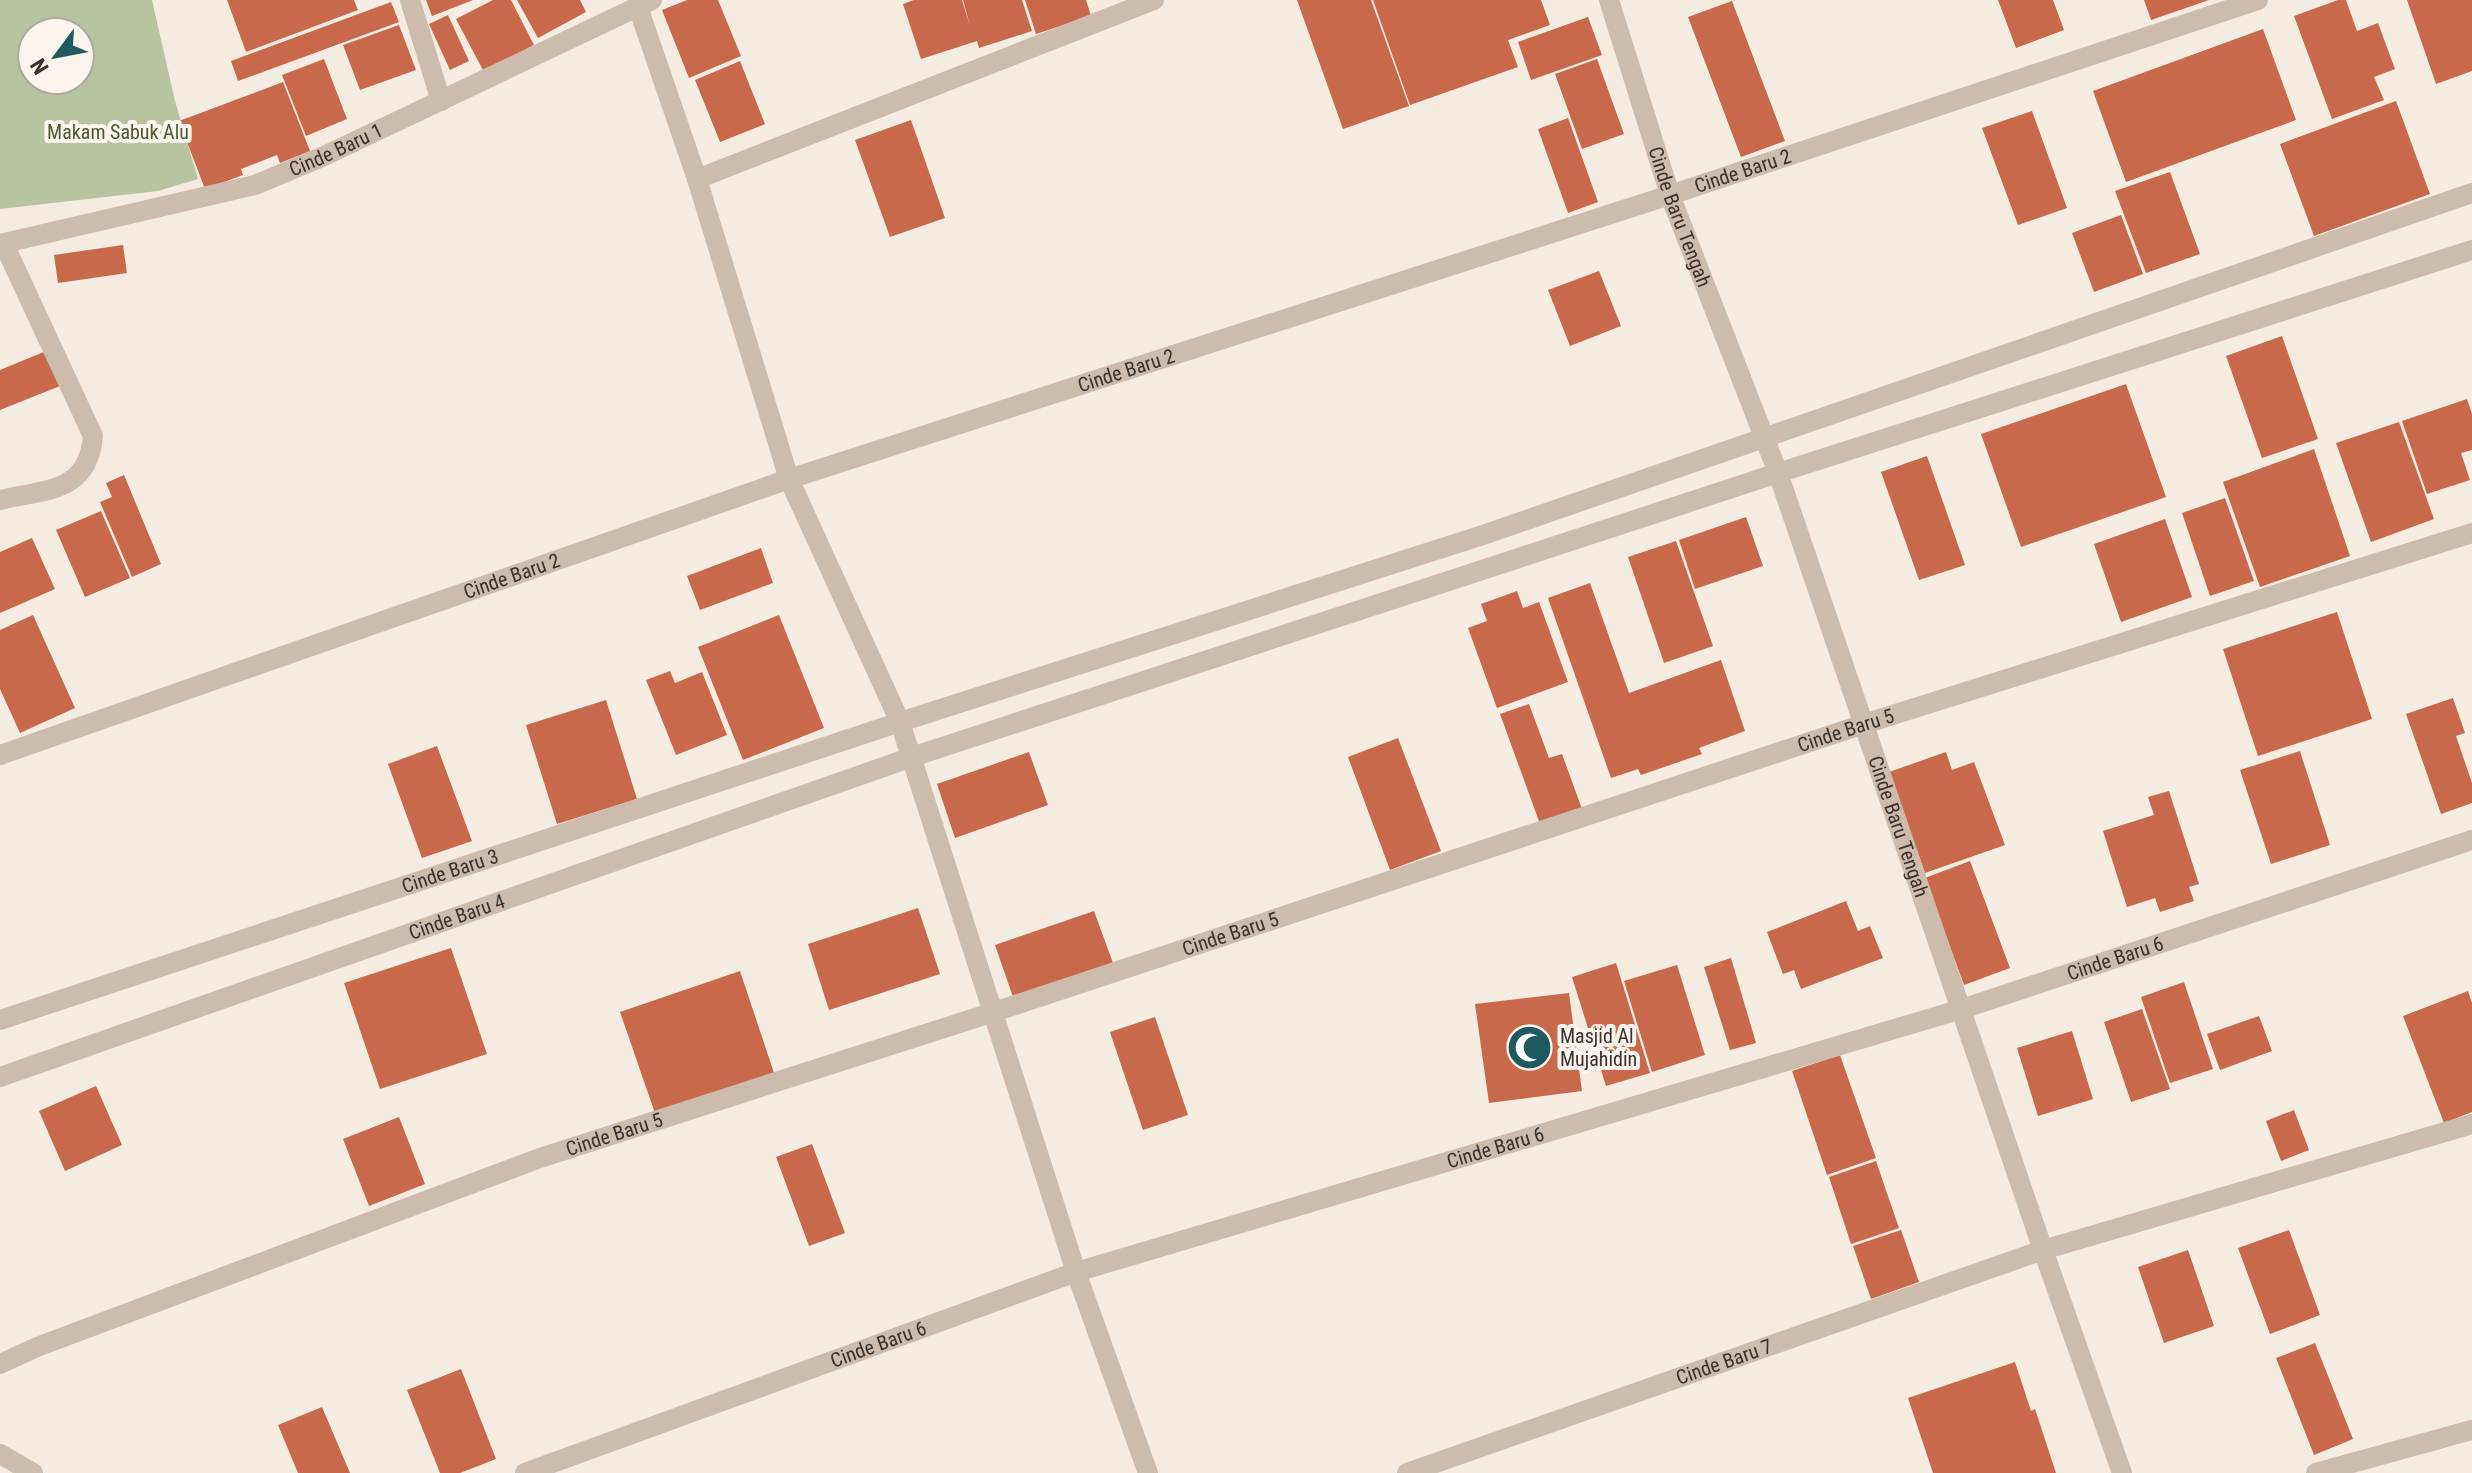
<svg xmlns="http://www.w3.org/2000/svg" width="2472" height="1473" font-family="'Roboto Condensed',sans-serif">
<rect width="100%" height="100%" fill="#f4ebe1"/>
<path fill="#b8c4a0" fill-rule="evenodd" d="M 0,0 L 152,0 L 175,101 L 198,179 L 158,191 L 0,209 ZM 32,32 L 80,32 L 80,80 L 32,80 Z"/>
<path fill="#c8694b" d="M 227,0 L 354,0 L 358,10 L 246,52 Z
M 426,0 L 473,0 L 432,16 Z
M 493,0 L 511,0 L 534,45 L 484,72 L 456,19 Z
M 517,0 L 580,0 L 586,12 L 538,38 Z
M 687,0 L 718,0 L 741,56 L 689,78 L 662,10 Z
M 914,0 L 962,0 L 970,26 L 963,0 L 1022,0 L 1032,31 L 979,48 L 977,41 L 921,59 L 903,4 Z
M 1025,0 L 1086,0 L 1091,16 L 1036,34 Z
M 1297,0 L 1371,0 L 1409,106 L 1343,129 Z
M 1373,0 L 1541,0 L 1550,25 L 1508,40 L 1518,67 L 1410,105 Z
M 1998,0 L 2053,0 L 2064,30 L 2016,48 Z
M 2144,0 L 2209,0 L 2151,20 Z
M 2338,0 L 2346,0 L 2357,31 L 2378,23 L 2395,69 L 2374,77 L 2384,100 L 2332,119 L 2294,16 Z
M 2407,0 L 2472,0 L 2472,71 L 2436,84 Z
M 1732,1 L 1785,141 L 1741,157 L 1688,17 Z
M 391,2 L 399,22 L 238,81 L 231,61 Z
M 448,15 L 469,61 L 450,70 L 429,24 Z
M 1588,17 L 1602,55 L 1531,80 L 1518,42 Z
M 399,25 L 416,70 L 360,90 L 343,45 Z
M 2263,29 L 2296,120 L 2126,182 L 2093,91 Z
M 324,59 L 347,119 L 306,136 L 282,75 Z
M 1597,59 L 1624,134 L 1582,149 L 1555,74 Z
M 740,61 L 765,124 L 720,142 L 695,80 Z
M 283,82 L 310,151 L 280,163 L 277,155 L 241,169 L 243,175 L 205,189 L 179,121 Z
M 2396,101 L 2430,194 L 2314,236 L 2280,144 Z
M 2032,111 L 2067,208 L 2018,225 L 1982,128 Z
M 1568,118 L 1598,202 L 1568,213 L 1538,129 Z
M 911,120 L 945,218 L 890,237 L 855,140 Z
M 2170,172 L 2200,254 L 2146,273 L 2115,191 Z
M 2121,215 L 2143,274 L 2094,292 L 2072,233 Z
M 123,245 L 127,273 L 58,283 L 54,255 Z
M 1599,271 L 1621,326 L 1570,346 L 1548,290 Z
M 2282,336 L 2318,439 L 2262,458 L 2226,356 Z
M 46,351 L 60,386 L 0,410 L 0,370 Z
M 2126,384 L 2166,497 L 2021,547 L 1981,434 Z
M 2467,399 L 2472,414 L 2472,450 L 2461,453 L 2470,480 L 2427,494 L 2402,421 Z
M 2399,422 L 2434,519 L 2371,542 L 2336,443 Z
M 2314,449 L 2350,556 L 2260,587 L 2223,482 Z
M 1927,456 L 1965,565 L 1919,580 L 1881,472 Z
M 124,475 L 161,564 L 132,577 L 100,502 L 112,497 L 106,483 Z
M 2225,498 L 2254,581 L 2210,596 L 2182,513 Z
M 101,511 L 130,578 L 85,597 L 56,530 Z
M 1746,517 L 1763,566 L 1695,589 L 1679,540 Z
M 2165,519 L 2192,597 L 2121,622 L 2094,544 Z
M 32,538 L 55,589 L 0,613 L 0,552 Z
M 1676,541 L 1713,646 L 1664,663 L 1628,557 Z
M 761,548 L 773,583 L 700,610 L 687,576 Z
M 1590,583 L 1629,693 L 1721,660 L 1745,731 L 1699,748 L 1702,754 L 1641,775 L 1638,769 L 1611,778 L 1548,598 Z
M 1517,591 L 1523,608 L 1539,602 L 1568,682 L 1497,708 L 1468,628 L 1487,621 L 1481,604 Z
M 2337,612 L 2372,719 L 2258,756 L 2223,649 Z
M 33,615 L 75,708 L 20,733 L 0,689 L 0,630 Z
M 779,615 L 824,728 L 743,760 L 698,647 Z
M 670,671 L 675,683 L 702,672 L 727,735 L 676,755 L 646,680 Z
M 2453,698 L 2465,733 L 2456,736 L 2472,783 L 2472,803 L 2441,814 L 2406,714 Z
M 606,700 L 637,799 L 557,824 L 526,725 Z
M 1529,704 L 1549,758 L 1562,754 L 1582,809 L 1540,824 L 1500,714 Z
M 1398,738 L 1441,851 L 1390,870 L 1348,757 Z
M 437,746 L 472,841 L 422,858 L 388,764 Z
M 2300,751 L 2330,845 L 2271,864 L 2240,770 Z
M 1029,752 L 1048,805 L 955,838 L 937,784 Z
M 1946,752 L 1952,770 L 1974,762 L 2005,845 L 1925,873 L 1889,772 Z
M 2169,791 L 2199,884 L 2189,887 L 2194,901 L 2160,912 L 2155,898 L 2127,907 L 2103,831 L 2154,815 L 2148,797 Z
M 1970,861 L 2010,968 L 1964,985 L 1925,878 Z
M 1846,901 L 1858,931 L 1870,926 L 1883,958 L 1801,989 L 1794,970 L 1783,974 L 1767,932 Z
M 918,908 L 940,974 L 829,1010 L 808,944 Z
M 1094,911 L 1113,963 L 1013,997 L 995,945 Z
M 451,948 L 487,1054 L 380,1089 L 344,983 Z
M 1731,958 L 1756,1043 L 1730,1050 L 1704,967 Z
M 1616,963 L 1650,1073 L 1606,1086 L 1572,977 Z
M 1677,965 L 1705,1055 L 1652,1072 L 1624,981 Z
M 740,971 L 776,1079 L 657,1119 L 620,1012 Z
M 2184,982 L 2213,1069 L 2170,1083 L 2141,997 Z
M 2468,991 L 2472,1003 L 2472,1112 L 2444,1123 L 2403,1016 Z
M 1569,993 L 1582,1091 L 1489,1103 L 1475,1004 Z
M 2142,1009 L 2170,1089 L 2131,1102 L 2104,1022 Z
M 2259,1016 L 2272,1051 L 2220,1070 L 2207,1034 Z
M 1155,1017 L 1188,1115 L 1143,1130 L 1110,1032 Z
M 2072,1031 L 2093,1099 L 2038,1116 L 2017,1048 Z
M 1840,1055 L 1876,1158 L 1827,1175 L 1792,1071 Z
M 96,1086 L 122,1145 L 65,1171 L 39,1111 Z
M 2294,1110 L 2309,1150 L 2281,1161 L 2266,1121 Z
M 399,1117 L 425,1184 L 369,1206 L 343,1139 Z
M 812,1144 L 845,1233 L 809,1246 L 776,1157 Z
M 1876,1161 L 1899,1228 L 1851,1244 L 1829,1177 Z
M 1901,1230 L 1919,1282 L 1871,1299 L 1853,1246 Z
M 2289,1230 L 2320,1315 L 2270,1334 L 2238,1248 Z
M 2188,1250 L 2214,1326 L 2164,1343 L 2138,1267 Z
M 2315,1343 L 2353,1439 L 2314,1455 L 2276,1358 Z
M 2015,1362 L 2031,1411 L 2035,1409 L 2056,1473 L 1933,1473 L 1908,1398 Z
M 461,1369 L 496,1459 L 460,1473 L 440,1473 L 407,1390 Z
M 322,1407 L 350,1473 L 298,1473 L 278,1425 Z"/>
<g fill="none" stroke-linecap="round" stroke-linejoin="round">
<g stroke="#cdbbac" stroke-width="20">
<path d="M 410,0 L 441,101"/>
<path id="s1" d="M 1609,0 L 1670,195 L 1778,473 L 2043,1250 L 2122,1473"/>
<path d="M 638,7 L 697,179 L 789,479 L 900,722 L 1076,1272 L 1148,1473"/>
<path d="M 697,179 L 1154,0"/>
<path id="s2" d="M 0,244 L 255,185 L 322,157 L 652,0"/>
<path d="M 0,500 C 46,489 88,493 93,436 L 4,244"/>
<path id="s3" d="M 0,755 L 789,479 L 1670,195 L 2258,0"/>
<path id="s4" d="M 0,1020 L 900,722 L 1483,535 L 2472,193"/>
<path id="s5" d="M 0,1077 L 912,757 L 1778,473 L 2472,250"/>
<path id="s6" d="M 0,1364 L 37,1347 L 540,1158 L 994,1012 L 1864,724 L 2472,533"/>
<path d="M 0,1454 L 33,1473"/>
<path id="s7" d="M 525,1473 L 1076,1272 L 1962,1009 L 2472,840"/>
<path id="s8" d="M 1407,1473 L 2043,1250 L 2472,1124"/>
<path d="M 2316,1473 L 2472,1430"/>
</g>
</g>
<defs>
<symbol id="mosque-disc" viewBox="-11 -11 22 22"><circle r="9.5" fill="#1f5a5e" stroke="#fbf5ee"/><path d="M3.5-4.9A6 6 0 1 0 3.5 4.9A5 5 0 1 1 3.5-4.9Z" fill="#fff"/></symbol>
</defs>
<g fill-rule="evenodd">
<use href="#mosque-disc" x="1504" y="1022" width="51" height="51"/>
</g>
<g text-anchor="middle" stroke-width="8" stroke-linejoin="round" paint-order="stroke">
<g font-size="20" fill="#4a5a2e" stroke="#fbf5ee">
<text x="118" y="139">Makam Sabuk Alu</text>
</g>
<g font-size="20" fill="#3b302b" stroke="#fbf5ee">
<text dy="7" stroke="none"><textPath href="#s2" startOffset="350">Cinde Baru 1</textPath></text>
<text dy="7" stroke="none"><textPath href="#s3" startOffset="1838">Cinde Baru 2</textPath></text>
<text dy="7" stroke="none"><textPath href="#s1" startOffset="228">Cinde Baru Tengah</textPath></text>
<text dy="7" stroke="none"><textPath href="#s3" startOffset="1190">Cinde Baru 2</textPath></text>
<text dy="7" stroke="none"><textPath href="#s3" startOffset="542">Cinde Baru 2</textPath></text>
<text dy="7" stroke="none"><textPath href="#s6" startOffset="1952">Cinde Baru 5</textPath></text>
<text dy="7" stroke="none"><textPath href="#s1" startOffset="876">Cinde Baru Tengah</textPath></text>
<text dy="7" stroke="none"><textPath href="#s4" startOffset="474">Cinde Baru 3</textPath></text>
<text dy="7" stroke="none"><textPath href="#s5" startOffset="484">Cinde Baru 4</textPath></text>
<text dy="7" stroke="none"><textPath href="#s6" startOffset="1304">Cinde Baru 5</textPath></text>
<text dy="7" stroke="none"><textPath href="#s7" startOffset="1672">Cinde Baru 6</textPath></text>
<text dy="7" stroke="none"><textPath href="#s6" startOffset="656">Cinde Baru 5</textPath></text>
<text dy="7" stroke="none"><textPath href="#s7" startOffset="1024">Cinde Baru 6</textPath></text>
<text dy="7" stroke="none"><textPath href="#s7" startOffset="376">Cinde Baru 6</textPath></text>
<text dy="7" stroke="none"><textPath href="#s8" startOffset="336">Cinde Baru 7</textPath></text>
</g>
<g font-size="20" fill="#3b302b" stroke="#fbf5ee" text-anchor="start">
<text x="1560" y="1043">Masjid Al<tspan x="1560" dy="23">Mujahidin</tspan></text>
</g>
</g>
<g transform="translate(56 56) rotate(238)"><circle r="38" fill="#fbf5ee" stroke="#aea6a0" stroke-width="2"/>
<path d="M0-6L14 30L0 20L-14 30Z" fill="#1f5a5e"/>
<text y="-12" font-size="22" font-weight="bold" text-anchor="middle" fill="#3b302b">N</text>
</g>
</svg>
